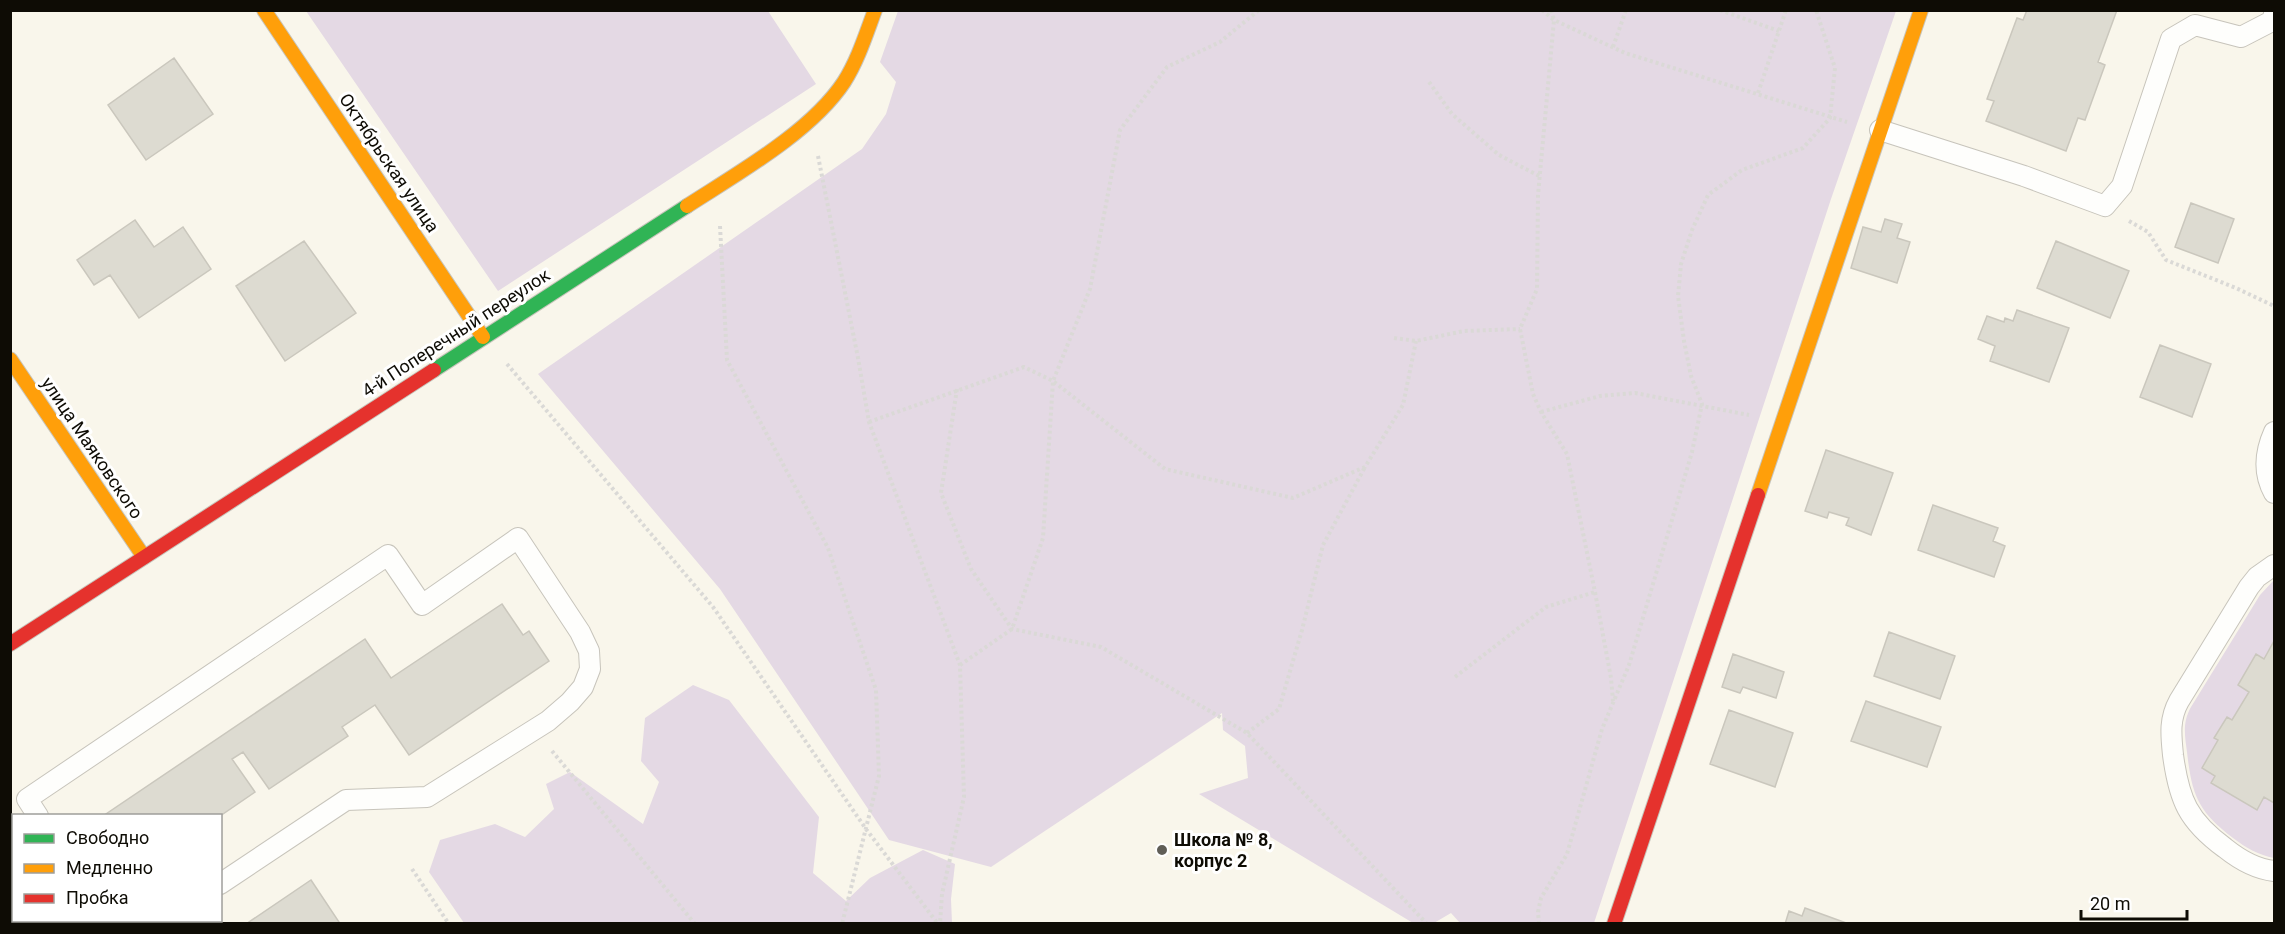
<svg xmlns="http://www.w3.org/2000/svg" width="2285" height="934" font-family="Roboto,sans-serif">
<rect width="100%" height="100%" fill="#f9f6eb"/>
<path fill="#e4d9e4" d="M 306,11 L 768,11 L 816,84 L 498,291 Z
M 898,11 L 1896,11 L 1831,199 L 1594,923 L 1460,923 L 1451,913 L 1434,923 L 1413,923 L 1199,794 L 1248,778 L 1245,746 L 1223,730 L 1222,713 L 991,867 L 889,840 L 720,589 L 538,374 L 862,149 L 886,114 L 896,82 L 880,62 Z
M 2274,580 L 2274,858 C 2259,855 2246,848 2233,838 C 2198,811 2192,796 2187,752 C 2185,736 2182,723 2191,707 L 2260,595 Z
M 693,685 L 729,700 L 819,817 L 813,873 L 846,901 L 870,878 L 923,850 L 955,864 L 951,899 L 952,923 L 464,923 L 429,872 L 440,840 L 495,824 L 525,837 L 554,809 L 546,784 L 570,772 L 643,824 L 659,782 L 641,761 L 645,718 Z"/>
<path fill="#dddbd1" stroke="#cac7bd" stroke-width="1.5" d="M 2027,10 L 2117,10 L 2098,62 L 2105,65 L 2085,120 L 2078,118 L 2066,151 L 1986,121 L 1994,101 L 1987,99 L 2017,18 L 2023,20 Z
M 174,58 L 213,114 L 146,160 L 108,105 Z
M 2191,203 L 2234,219 L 2218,263 L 2175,247 Z
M 1885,219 L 1902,224 L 1897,238 L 1910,242 L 1897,283 L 1851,268 L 1863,227 L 1881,232 Z
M 135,220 L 154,247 L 183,227 L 211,269 L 139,318 L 110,275 L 94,285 L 77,260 Z
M 304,241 L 356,313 L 285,361 L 236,286 Z
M 2056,241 L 2129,271 L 2110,318 L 2037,288 Z
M 2017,310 L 2069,328 L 2049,382 L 1990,361 L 1995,346 L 1978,339 L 1987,316 L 2004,322 L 2005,318 L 2013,321 Z
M 2160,345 L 2211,364 L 2192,417 L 2140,397 Z
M 1826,450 L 1893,473 L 1871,535 L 1846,525 L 1849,518 L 1829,512 L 1827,518 L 1805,511 Z
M 1933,505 L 1998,528 L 1993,541 L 2005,546 L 1994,577 L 1918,550 Z
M 502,604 L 523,635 L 529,631 L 549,661 L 409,755 L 375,705 L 342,727 L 348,736 L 269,789 L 243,752 L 232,759 L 255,792 L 220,816 L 103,816 L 365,639 L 391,678 Z
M 1889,632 L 1955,656 L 1940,699 L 1874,676 Z
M 2274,641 L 2274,803 L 2264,797 L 2257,810 L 2211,783 L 2215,776 L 2202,768 L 2218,740 L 2214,738 L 2227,717 L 2232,720 L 2249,692 L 2238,685 L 2256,654 L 2264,659 Z
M 1733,654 L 1784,672 L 1776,698 L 1743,687 L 1740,693 L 1722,687 Z
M 1866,701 L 1941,727 L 1927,767 L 1851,741 Z
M 1729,710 L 1793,733 L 1775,787 L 1710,764 Z
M 311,880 L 339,922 L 336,924 L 246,924 Z
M 1805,908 L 1849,924 L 1785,924 L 1789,911 L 1802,916 Z"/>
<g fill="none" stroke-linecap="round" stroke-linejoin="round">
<defs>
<path id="lane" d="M 1880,130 L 2024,176 L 2105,206 L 2122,186 L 2171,39 L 2195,25 L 2241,37 L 2272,21 L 2274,14
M 2274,432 C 2265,452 2263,473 2274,493
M 2274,565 L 2257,577 L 2249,587 L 2179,701 C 2169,719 2171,735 2173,755 C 2179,800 2188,821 2225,848 C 2240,860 2255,869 2274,871
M 38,816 L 27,799 L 388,555 L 422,605 L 518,538 L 580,632 L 589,651 L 590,669 L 583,687 L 570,702 L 548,721 L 427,797 L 346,800 L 220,884
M 106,920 L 108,924
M 162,924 L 166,920"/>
<path id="fast" d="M 434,370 L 687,206"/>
<path id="slow" d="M 264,10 L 483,337
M 687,206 C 738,173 811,132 844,82 C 858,60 866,34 875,10
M 10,359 L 144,557
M 1758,495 L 1921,10"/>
<path id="jam" d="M 10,644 L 434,370
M 1614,924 L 1758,495"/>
</defs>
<use href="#lane" stroke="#c7c4bb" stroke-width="22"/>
<use href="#fast" stroke="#c7c4bb" stroke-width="16"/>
<use href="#slow" stroke="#c7c4bb" stroke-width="16"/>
<use href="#jam" stroke="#c7c4bb" stroke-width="16"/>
<path stroke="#dad9d6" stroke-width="4" stroke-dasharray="3 3" stroke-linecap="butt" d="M 1542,10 L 1554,20 L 1625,53 L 1847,122
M 1551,10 L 1554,20 L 1538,195 L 1537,289 L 1520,329 L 1533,394 L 1541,412 L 1567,454 L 1595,592 L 1611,678 L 1613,701
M 1720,10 L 1779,31
M 1613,47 L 1626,10
M 1429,82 L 1452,114 L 1499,155 L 1541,177
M 1758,93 L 1786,10
M 818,156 L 858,358 L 869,422 L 960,665 L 964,797 L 942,894 L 940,924
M 2129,221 L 2148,232 L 2166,260 L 2236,288 L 2274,306
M 720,226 L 727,360 L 828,548 L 876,690 L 879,776 L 842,924
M 1394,338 L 1416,341 L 1464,331 L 1520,329
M 507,364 L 713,607 L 866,829 L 938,924
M 957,389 L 941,493 L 971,569 L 1012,629 L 1101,647 L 1247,733 L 1427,924
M 1541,412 L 1600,396 L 1635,393 L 1749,415
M 869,422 L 1024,367 L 1053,381 L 1165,469 L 1293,498 L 1365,467 L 1403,405 L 1416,341
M 960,665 L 1012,629 L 1043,538 L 1053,381 L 1090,289 L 1120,130 L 1167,67 L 1220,42 L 1259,10
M 1455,677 L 1546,607 L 1595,592
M 1247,733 L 1279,709 L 1302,630 L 1323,545 L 1365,467
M 552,751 L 695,924
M 412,869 L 449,924
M 1539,924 L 1538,912 L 1541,898 L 1567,854 L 1602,729 L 1629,665 L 1692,452 L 1702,404 L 1691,376 L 1684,341 L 1678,296 L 1681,264 L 1692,230 L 1708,195 L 1742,170 L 1803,148 L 1830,118 L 1835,68 L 1816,10"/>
<use href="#lane" stroke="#fefefc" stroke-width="20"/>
<use href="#fast" stroke="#30b455" stroke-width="14"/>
<use href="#slow" stroke="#ff9f0a" stroke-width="14"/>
<use href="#jam" stroke="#e5322d" stroke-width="14"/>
</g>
<circle fill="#605e56" stroke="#fff" stroke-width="2" cx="1162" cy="850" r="6"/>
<g text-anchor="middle" stroke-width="6" stroke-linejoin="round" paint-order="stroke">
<g font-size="18" fill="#0e0c05" stroke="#fff">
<text transform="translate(389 163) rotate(56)" y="6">Октябрьская улица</text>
<text transform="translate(456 333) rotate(-33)" y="6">4-й Поперечный переулок</text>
<text transform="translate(92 448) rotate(56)" y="6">улица Маяковского</text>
</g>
<g font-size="18" font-weight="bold" fill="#0e0c05" stroke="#fff" text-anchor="start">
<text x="1174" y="846">Школа № 8,<tspan x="1174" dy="21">корпус 2</tspan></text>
</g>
</g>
<rect width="2285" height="934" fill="none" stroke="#0e0c05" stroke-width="24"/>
<rect x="12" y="814" width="210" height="108" fill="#ffffff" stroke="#9f9e9b" stroke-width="1.5"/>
<rect x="24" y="834" width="30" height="9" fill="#30b455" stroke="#9f9e9b" stroke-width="1.5"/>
<text x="66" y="844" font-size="18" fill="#0e0c05">Свободно</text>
<rect x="24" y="864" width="30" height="9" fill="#ff9f0a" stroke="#9f9e9b" stroke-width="1.5"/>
<text x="66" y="874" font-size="18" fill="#0e0c05">Медленно</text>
<rect x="24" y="894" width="30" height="9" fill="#e5322d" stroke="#9f9e9b" stroke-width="1.5"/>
<text x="66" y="904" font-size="18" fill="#0e0c05">Пробка</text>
<path d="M2081 910v9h106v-9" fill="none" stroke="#0e0c05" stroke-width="3"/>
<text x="2090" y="910" font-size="18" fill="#0e0c05" stroke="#ffffff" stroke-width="4.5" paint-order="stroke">20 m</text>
</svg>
